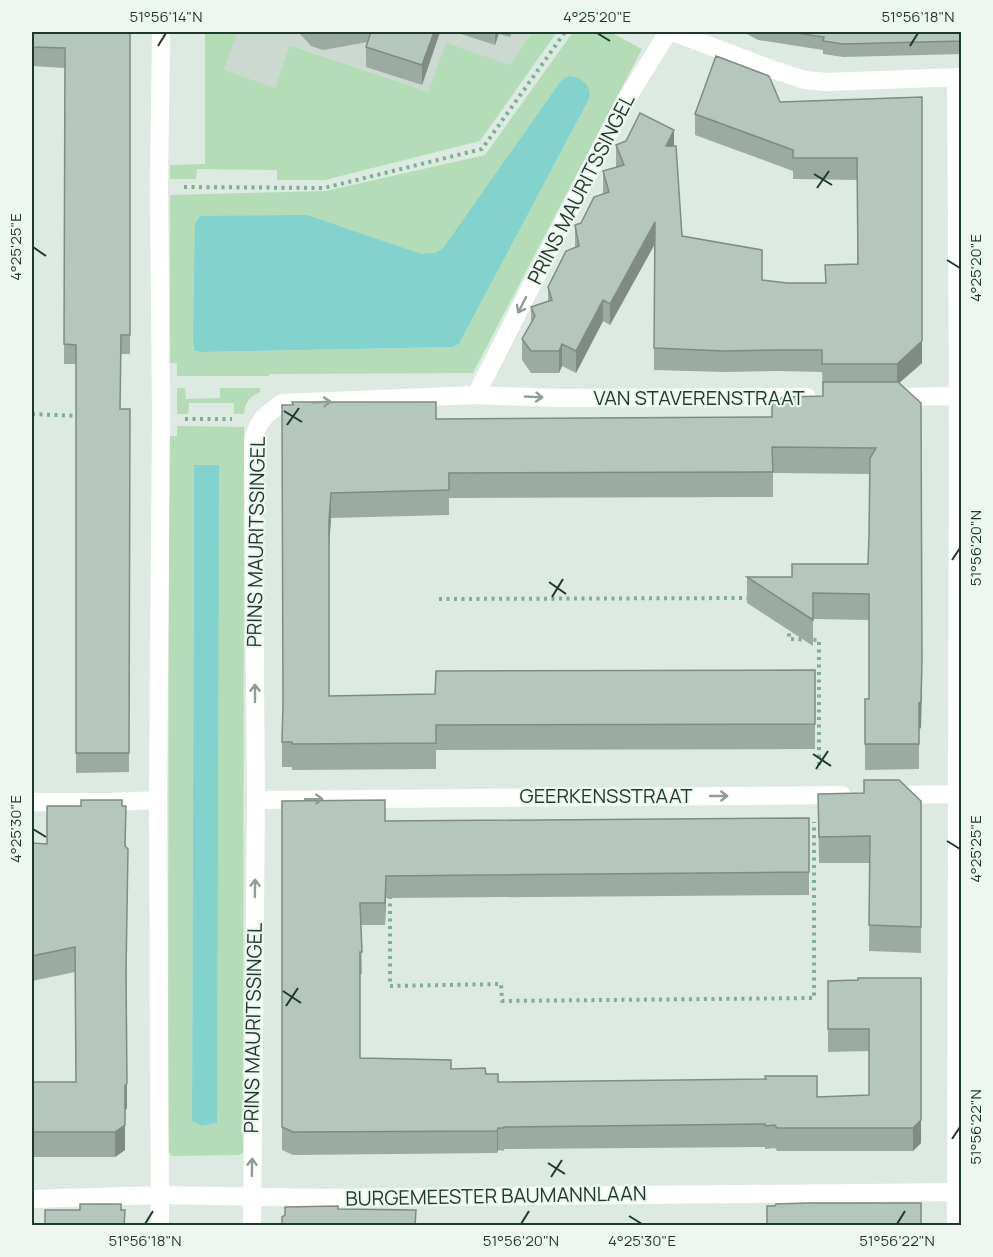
<svg xmlns="http://www.w3.org/2000/svg" width="993" height="1257" font-family="Manrope,sans-serif">
<rect width="100%" height="100%" fill="#ddeae1"/>
<path fill="#cbd9d0" d="M 238,32 L 532,32 L 510,65 L 428,92 L 291,45 L 275,89 L 224,70 Z"/>
<path fill="#b4dcb7" fill-rule="evenodd" d="M 205,32 L 238,32 L 224,70 L 275,88 L 290,45 L 428,92 L 446,43 L 510,65 L 532,32 L 557,32 L 480,141 L 325,180 L 277,180 L 277,170 L 197,169 L 196,179 L 170,179 L 170,165 L 205,164 Z
M 573,32 L 610,32 L 642,49 L 473,373 L 269,374 L 269,376 L 177,376 L 177,363 L 170,363 L 170,195 L 326,191 L 485,155 ZM 589,99 L 459,344 L 452,347 L 202,352 L 195,351 L 421,255 L 435,253 L 444,247 Z
M 177,388 L 185,388 L 186,399 L 220,398 L 220,388 L 260,388 L 260,392 C 249,397 245,402 244,414 L 234,414 L 234,403 L 189,403 L 188,414 L 177,414 Z
M 177,426 L 244,427 L 243,1153 L 239,1155 L 172,1156 L 168,1152 L 169,436 L 177,436 ZM 194,465 L 217,1123 L 203,1126 L 192,1121 Z"/>
<path fill="#82d2ce" d="M 569,76 C 582,77 592,86 589,99 L 459,344 L 452,347 L 202,352 L 195,351 L 193,343 L 195,224 L 200,216 L 307,215 L 421,254 L 435,253 L 444,247 L 561,81 Z
M 194,465 L 219,465 L 217,1123 L 202,1126 L 192,1121 Z"/>
<g fill="none" stroke-linecap="round" stroke-linejoin="round">
<path stroke="#7caf94" stroke-width="4" stroke-dasharray="3 4.5" stroke-linecap="butt" d="M 184,187 L 324,188 L 482,149 L 565,32
M 32,414 L 79,416
M 185,419 L 232,419
M 439,599 L 750,598
M 789,626 L 789,639 L 819,640 L 819,770
M 390,896 L 390,986 L 501,984 L 502,1001 L 814,998 L 814,822"/>
<path stroke="#fff" stroke-width="18" d="M 673,32 L 771,69 L 805,80 L 826,82 L 962,77
M 476,395 L 624,103 L 668,32
M 891,397 L 962,396
M 890,795 L 962,794
M 256,800 L 842,795
M 32,802 L 109,802 L 158,800
M 32,1199 L 160,1195 L 325,1198 L 962,1192
M 160,1226 L 158,800 L 161,418 L 159,187 L 161,32
M 252,1226 L 256,800 L 253,441 C 258,420 265,415 282,403 L 476,395 L 559,398 L 807,397
M 956,1226 L 958,396 L 956,77"/>
</g>
<path fill="#9caba2" d="M 32,32 L 130,32 L 130,354 L 121,354 L 120,409 L 130,409 L 129,772 L 76,773 L 76,364 L 64,364 L 65,68 L 32,66 Z
M 300,32 L 440,32 L 422,85 L 366,67 L 366,47 L 368,42 L 323,50 L 311,46 L 300,34 Z
M 455,32 L 512,32 L 510,37 L 499,34 L 495,45 Z
M 743,32 L 962,32 L 962,54 L 843,57 L 823,54 L 823,50 L 758,40 Z
M 922,97 L 922,363 L 899,383 L 922,687 L 921,728 L 919,729 L 919,769 L 865,770 L 865,699 L 869,699 L 869,620 L 813,619 L 813,646 L 747,603 L 747,577 L 792,577 L 868,564 L 869,535 L 870,474 L 773,473 L 773,497 L 449,498 L 449,515 L 331,518 L 329,547 L 329,696 L 435,694 L 815,670 L 815,749 L 436,750 L 436,769 L 292,770 L 292,767 L 282,767 L 282,742 L 292,405 L 436,419 L 772,417 L 780,400 L 823,396 L 822,372 L 778,371 L 724,372 L 654,370 L 654,244 L 610,325 L 603,321 L 576,373 L 562,366 L 559,373 L 531,373 L 522,360 L 522,339 L 531,323 L 531,307 L 548,301 L 548,287 L 575,248 L 575,225 L 581,223 L 603,194 L 603,171 L 616,167 L 616,145 L 674,146 L 682,236 L 762,280 L 787,283 L 825,283 L 857,264 L 857,180 L 793,179 L 793,171 L 695,135 L 695,114 L 780,102 Z
M 818,794 L 921,801 L 921,953 L 869,951 L 870,863 L 819,863 Z
M 282,801 L 385,821 L 809,818 L 809,895 L 386,898 L 385,925 L 361,925 L 362,974 L 360,974 L 360,1058 L 486,1074 L 498,1082 L 817,1097 L 869,1095 L 869,1051 L 828,1052 L 828,981 L 858,980 L 921,1143 L 913,1151 L 777,1151 L 775,1148 L 765,1149 L 765,1147 L 504,1149 L 504,1151 L 498,1150 L 497,1153 L 293,1155 L 282,1150 Z
M 122,806 L 126,846 L 127,1108 L 125,1110 L 125,1150 L 115,1157 L 32,1157 L 32,1082 L 76,1082 L 75,972 L 32,981 L 32,843 L 47,844 Z"/>
<path fill="#7f8b84" d="M 434,32 L 440,32 L 422,85 L 422,65 Z
M 495,32 L 499,32 L 495,45 Z
M 922,97 L 922,363 L 897,385 L 897,364 Z
M 674,130 L 674,152 L 666,146 Z
M 655,222 L 655,244 L 610,325 L 610,304 Z
M 603,300 L 603,321 L 576,373 L 576,351 Z
M 562,344 L 562,366 L 559,373 L 559,351 Z
M 331,493 L 331,518 L 329,547 L 329,521 Z
M 922,661 L 921,728 L 919,729 L 919,703 Z
M 386,876 L 386,898 L 385,925 L 385,903 Z
M 127,1083 L 127,1108 L 125,1111 L 125,1086 Z
M 921,1120 L 921,1143 L 913,1151 L 913,1128 Z
M 125,1125 L 125,1150 L 115,1157 L 115,1132 Z
M 498,1128 L 498,1150 L 497,1153 L 497,1131 Z"/>
<path fill="#b5c7bc" stroke="#7f8b84" stroke-width="1.5" d="M 32,32 L 130,32 L 130,335 L 121,335 L 120,409 L 130,409 L 129,753 L 76,753 L 76,345 L 64,344 L 65,48 L 32,47 Z
M 371,32 L 434,32 L 422,65 L 366,47 Z
M 789,32 L 962,32 L 962,41 L 843,44 L 823,41 L 824,37 Z
M 716,56 L 769,76 L 780,102 L 922,97 L 922,341 L 897,364 L 822,364 L 822,350 L 778,350 L 724,351 L 654,348 L 655,222 L 610,304 L 603,300 L 576,351 L 562,344 L 559,351 L 531,351 L 522,339 L 535,316 L 531,307 L 552,300 L 548,287 L 566,251 L 579,246 L 575,225 L 581,223 L 594,197 L 609,192 L 603,171 L 624,165 L 616,145 L 626,141 L 640,113 L 674,130 L 666,146 L 676,146 L 682,236 L 762,250 L 762,280 L 787,283 L 826,283 L 825,265 L 858,264 L 857,158 L 793,158 L 793,150 L 695,114 Z
M 823,382 L 898,382 L 921,403 L 922,661 L 921,702 L 919,703 L 919,744 L 865,744 L 865,699 L 869,699 L 869,594 L 813,593 L 813,620 L 747,577 L 792,577 L 792,564 L 868,564 L 869,535 L 870,458 L 876,448 L 772,447 L 773,472 L 449,473 L 449,490 L 331,493 L 329,521 L 329,696 L 435,694 L 436,671 L 815,670 L 815,724 L 436,725 L 436,743 L 292,744 L 292,742 L 282,742 L 283,703 L 282,405 L 293,405 L 292,402 L 436,402 L 436,419 L 772,417 L 772,400 L 780,400 L 782,397 L 823,396 Z
M 864,780 L 899,780 L 921,801 L 921,927 L 869,925 L 870,836 L 819,837 L 818,794 L 864,793 Z
M 81,800 L 122,800 L 122,806 L 126,806 L 125,846 L 128,849 L 126,972 L 127,1083 L 125,1086 L 125,1125 L 115,1132 L 32,1132 L 32,1082 L 76,1082 L 75,947 L 32,956 L 32,843 L 47,844 L 47,806 L 81,806 Z
M 385,800 L 385,821 L 809,818 L 809,872 L 386,876 L 385,903 L 360,903 L 362,952 L 360,952 L 360,1058 L 451,1060 L 451,1069 L 485,1068 L 486,1074 L 498,1074 L 498,1082 L 766,1079 L 765,1076 L 817,1076 L 817,1097 L 869,1095 L 869,1029 L 828,1029 L 828,981 L 858,980 L 858,978 L 921,978 L 921,1120 L 913,1128 L 777,1128 L 775,1125 L 765,1126 L 765,1124 L 504,1127 L 504,1128 L 498,1128 L 497,1131 L 293,1132 L 282,1127 L 282,801 Z
M 810,1203 L 921,1203 L 921,1223 L 919,1226 L 767,1226 L 767,1206 L 775,1206 L 776,1204 Z
M 80,1204 L 121,1204 L 121,1210 L 125,1210 L 124,1226 L 45,1226 L 45,1210 L 80,1210 Z
M 338,1206 L 338,1209 L 416,1210 L 415,1226 L 282,1226 L 282,1217 L 285,1215 L 285,1207 Z"/>
<defs><path id="oneway-shaft" d="M-6 0H5M1.5-3L5.5 0L1.5 3" fill="none" stroke-width="1.6" stroke-linecap="round" stroke-linejoin="round" transform="scale(1.5)"/></defs>
<g stroke="#8e9c96">
<use href="#oneway-shaft" transform="translate(522 305) rotate(117)"/>
<use href="#oneway-shaft" transform="translate(534 397) rotate(3)"/>
<use href="#oneway-shaft" transform="translate(322 402) rotate(-3)"/>
<use href="#oneway-shaft" transform="translate(255 693) rotate(-90)"/>
<use href="#oneway-shaft" transform="translate(719 796)"/>
<use href="#oneway-shaft" transform="translate(314 799) rotate(-1)"/>
<use href="#oneway-shaft" transform="translate(255 888) rotate(-89)"/>
<use href="#oneway-shaft" transform="translate(252 1167) rotate(-89)"/>
</g>
<path fill="none" stroke="#1e392c" stroke-width="2" d="M 597,33 L 610,41M 158,46 L 166,33M 910,46 L 918,33M 814,174 L 832,185M 817,188 L 829,171M 33,247 L 46,256M 947,260 L 960,268M 284,411 L 302,422M 287,425 L 299,408M 952,560 L 960,548M 549,582 L 566,594M 552,597 L 563,579M 813,754 L 831,766M 816,769 L 828,751M 33,829 L 46,837M 947,841 L 960,849M 283,991 L 301,1003M 286,1006 L 298,988M 952,1139 L 960,1127M 548,1163 L 565,1174M 551,1177 L 562,1160M 629,1216 L 642,1224M 145,1224 L 153,1211M 521,1224 L 529,1211M 897,1224 L 905,1211"/>
<g text-anchor="middle" stroke-width="4.5" stroke-linejoin="round" paint-order="stroke">
<g font-size="20" fill="#1e392c" stroke="#edf6f0">
<text transform="translate(581 189) rotate(-63)" y="7">PRINS MAURITSSINGEL</text>
<text x="699" y="405">VAN STAVERENSTRAAT</text>
<text transform="translate(256 542) rotate(-89)" y="7">PRINS MAURITSSINGEL</text>
<text x="606" y="803">GEERKENSSTRAAT</text>
<text transform="translate(253 1028) rotate(-89)" y="7">PRINS MAURITSSINGEL</text>
<text transform="translate(496 1196) rotate(-1)" y="7">BURGEMEESTER BAUMANNLAAN</text>
</g>
</g>
<rect width="993" height="1257" fill="none" stroke="#edf6f0" stroke-width="66"/>
<rect x="33" y="33" width="927" height="1191" fill="none" stroke="#1e392c" stroke-width="2"/>
<g font-size="15" text-anchor="middle" fill="#1e392c">
<text x="166" y="22">51°56'14"N</text>
<text x="597" y="22">4°25'20"E</text>
<text x="918" y="22">51°56'18"N</text>
<text transform="translate(16 247) rotate(-90)" y="5">4°25'25"E</text>
<text transform="translate(976 268) rotate(-90)" y="5">4°25'20"E</text>
<text transform="translate(976 548) rotate(-90)" y="5">51°56'20"N</text>
<text transform="translate(16 829) rotate(-90)" y="5">4°25'30"E</text>
<text transform="translate(976 849) rotate(-90)" y="5">4°25'25"E</text>
<text transform="translate(976 1127) rotate(-90)" y="5">51°56'22"N</text>
<text x="145" y="1246">51°56'18"N</text>
<text x="521" y="1246">51°56'20"N</text>
<text x="642" y="1246">4°25'30"E</text>
<text x="897" y="1246">51°56'22"N</text>
</g>
</svg>
